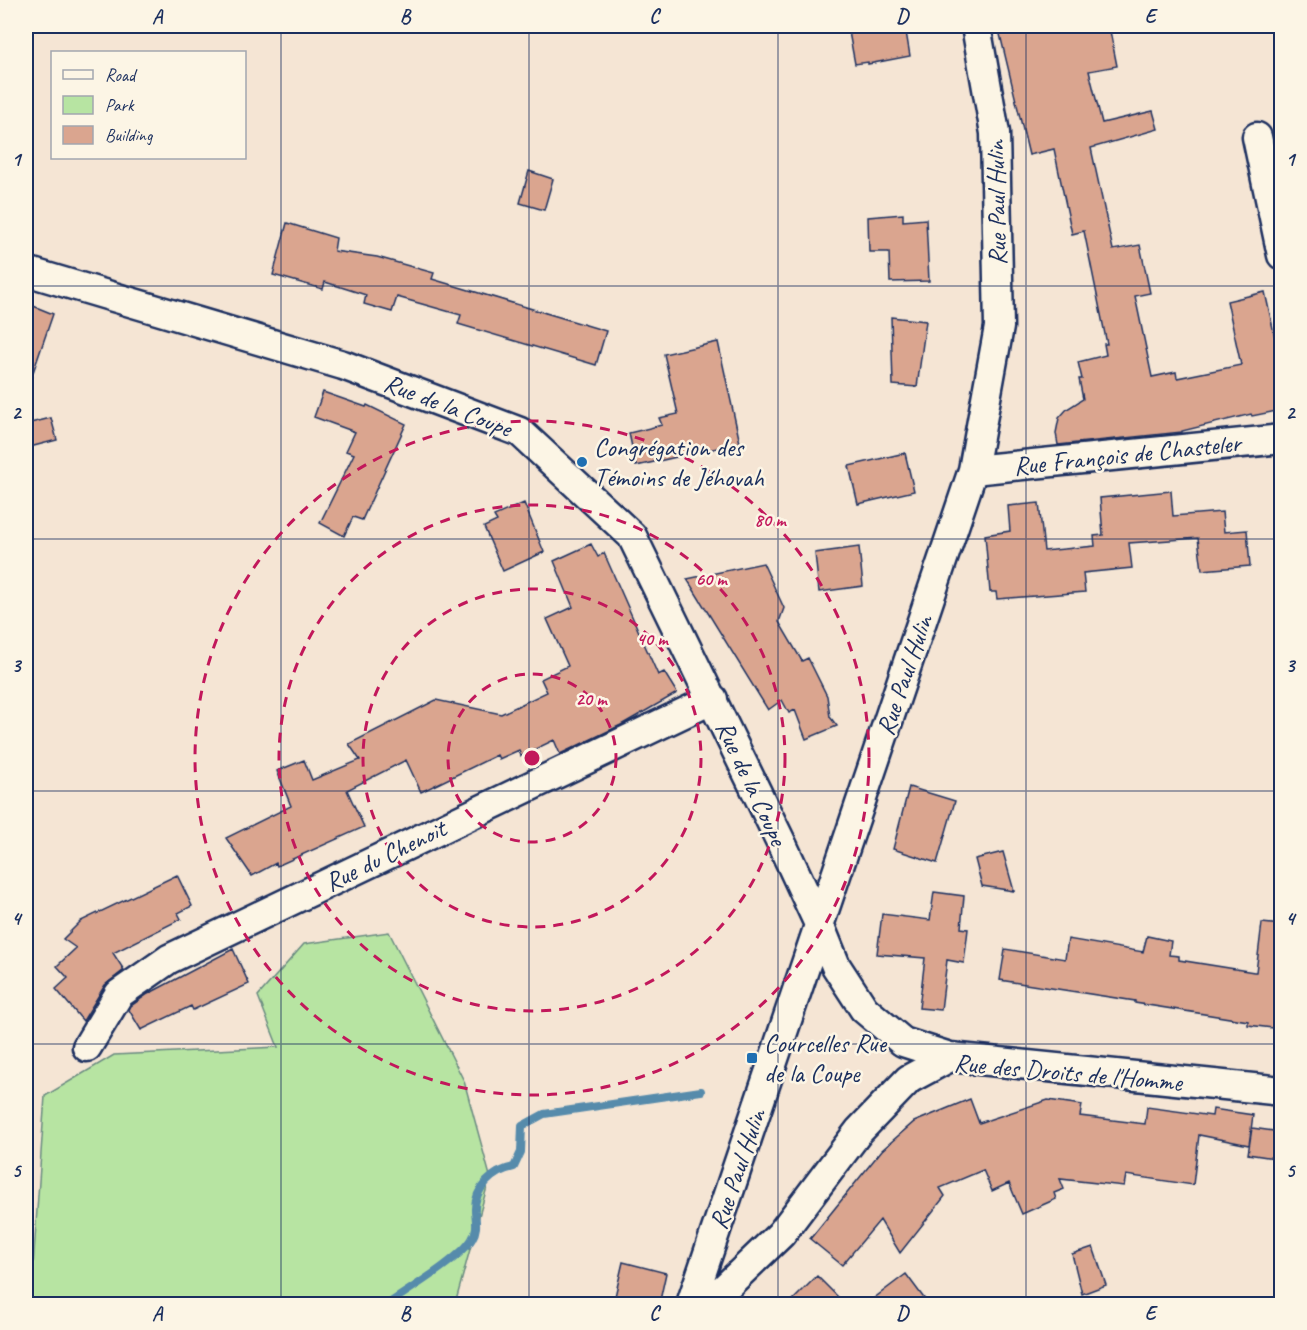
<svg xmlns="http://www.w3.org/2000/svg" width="1307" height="1330" font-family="Caveat,sans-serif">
<rect width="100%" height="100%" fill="#f5e5d4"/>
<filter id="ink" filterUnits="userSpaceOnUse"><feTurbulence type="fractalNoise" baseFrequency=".0167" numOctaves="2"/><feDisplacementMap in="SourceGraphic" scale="12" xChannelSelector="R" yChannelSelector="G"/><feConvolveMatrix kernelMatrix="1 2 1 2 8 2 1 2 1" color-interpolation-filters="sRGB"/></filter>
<g filter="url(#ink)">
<path fill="#b7e4a2" stroke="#698a80" stroke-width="1.5" d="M 389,932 L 464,1081 L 490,1176 L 457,1297 L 447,1304 L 26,1304 L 26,1294 L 33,1267 L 45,1096 L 114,1055 L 278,1047 L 258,996 L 304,944 Z"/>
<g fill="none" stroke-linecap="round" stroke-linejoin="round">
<path stroke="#578bab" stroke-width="8" d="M 388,1304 C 408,1290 461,1258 472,1239 C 478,1229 476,1222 475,1211 C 474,1188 493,1171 514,1167 L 521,1152 L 522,1126 L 544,1114 L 701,1091"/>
</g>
<path fill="#daa58f" stroke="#1b2f5e" stroke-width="1.5" d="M 861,26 L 905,26 L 910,56 L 868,64 L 868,62 L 855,64 L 849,32 L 862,30 Z
M 998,26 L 1109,26 L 1117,66 L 1089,71 L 1102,123 L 1153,111 L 1158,129 L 1091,148 L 1113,250 L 1140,245 L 1150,293 L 1135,296 L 1152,377 L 1176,372 L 1177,378 L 1241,365 L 1227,301 L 1265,292 L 1281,365 L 1281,410 L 1252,416 L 1251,414 L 1182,431 L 1182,432 L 1058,445 L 1056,433 L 1059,418 L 1067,409 L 1083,399 L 1079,379 L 1082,379 L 1078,362 L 1106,355 L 1104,344 L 1107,344 L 1084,231 L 1072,234 L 1054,149 L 1029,155 Z
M 529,171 L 553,179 L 544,210 L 520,203 Z
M 903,214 L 903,221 L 926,219 L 929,281 L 890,282 L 889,252 L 869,252 L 868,217 Z
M 287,223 L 336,238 L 334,251 L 377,257 L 434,273 L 432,279 L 606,331 L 596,365 L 458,324 L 461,315 L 397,297 L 392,312 L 364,304 L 366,295 L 325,282 L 323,289 L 273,275 Z
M 26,303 L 53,314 L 29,384 L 26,383 Z
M 891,317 L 926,321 L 917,387 L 893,385 Z
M 718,342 L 740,443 L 636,466 L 629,433 L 662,425 L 659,418 L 678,414 L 664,354 Z
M 323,392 L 366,407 L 367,405 L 406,424 L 362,520 L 353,517 L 344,536 L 320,523 L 354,454 L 346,451 L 355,432 L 314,417 Z
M 51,418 L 57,440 L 26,448 L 26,424 Z
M 905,453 L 914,491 L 858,504 L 849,466 Z
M 1171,491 L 1173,516 L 1222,512 L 1224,532 L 1247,530 L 1250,566 L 1202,570 L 1198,538 L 1129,543 L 1132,568 L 1083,573 L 1085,592 L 997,599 L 996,592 L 990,592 L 985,535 L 1010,531 L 1008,506 L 1039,503 L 1044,551 L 1095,546 L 1094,536 L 1103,535 L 1100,498 Z
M 524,503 L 544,552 L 503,571 L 484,527 L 497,521 L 494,516 Z
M 591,544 L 598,557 L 604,553 L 658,675 L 664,672 L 677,693 L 621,725 L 560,754 L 554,740 L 521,756 L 519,750 L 499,759 L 497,755 L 421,792 L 406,760 L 347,790 L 364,827 L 277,866 L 276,863 L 252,876 L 226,838 L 291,806 L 277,771 L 304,760 L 312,780 L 360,760 L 349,744 L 436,700 L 501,714 L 547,692 L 541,679 L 568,666 L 547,619 L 573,607 L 554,561 Z
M 859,547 L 863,586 L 819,592 L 815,553 Z
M 763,563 L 784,608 L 779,622 L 802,661 L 808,658 L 827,696 L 830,717 L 837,726 L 806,739 L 795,710 L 789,713 L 782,700 L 768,710 L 687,579 Z
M 909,787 L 955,801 L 937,863 L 893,849 Z
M 1003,852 L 1014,891 L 982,886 L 975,859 Z
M 177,875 L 192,906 L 178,913 L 181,919 L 113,953 L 124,970 L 105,985 L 83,1021 L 56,989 L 68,978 L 57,966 L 76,948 L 63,939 L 81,921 Z
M 934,892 L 964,896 L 961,928 L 968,929 L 964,963 L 947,960 L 941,1010 L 919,1008 L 925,958 L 877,954 L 882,914 L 930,920 Z
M 1262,923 L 1281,925 L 1277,974 L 1281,975 L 1281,1029 L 1248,1025 L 1248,1021 L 1135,1003 L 1135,1001 L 1000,980 L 1005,949 L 1065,959 L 1068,939 L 1143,952 L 1147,936 L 1171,941 L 1169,955 L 1179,956 L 1179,960 L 1254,972 L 1256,972 Z
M 233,949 L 249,984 L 193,1010 L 191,1006 L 141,1030 L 129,1010 L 131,1006 L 148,994 Z
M 970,1099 L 979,1123 L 1048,1100 L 1082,1105 L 1080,1116 L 1145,1124 L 1147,1107 L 1212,1116 L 1213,1109 L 1253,1115 L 1249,1145 L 1199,1135 L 1193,1185 L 1126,1175 L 1124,1186 L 1060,1179 L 1064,1189 L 1054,1193 L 1056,1199 L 1022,1214 L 1009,1183 L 992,1191 L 983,1170 L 940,1188 L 945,1196 L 900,1253 L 880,1220 L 842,1265 L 810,1239 L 882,1150 L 914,1122 Z
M 1252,1128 L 1281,1132 L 1281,1159 L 1248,1154 Z
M 1093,1247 L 1106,1285 L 1082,1294 L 1072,1254 Z
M 623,1262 L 666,1273 L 659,1305 L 613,1305 Z
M 906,1274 L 929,1305 L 865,1305 Z
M 817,1276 L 846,1305 L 788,1305 Z"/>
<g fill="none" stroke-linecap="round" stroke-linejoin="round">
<defs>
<path id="minor" d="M 1257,137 L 1282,255
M 26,271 L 343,365 L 520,432 L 632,536 L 780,840 L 819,924 L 836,966 L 864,1009 L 903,1042 L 950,1057 L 1282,1091
M 973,470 L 1282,439
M 87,1047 L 119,994 L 169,959 L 713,699
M 691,1304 L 973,470 L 999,327 L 995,133 L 976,26
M 708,1304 L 781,1234 L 859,1131 L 909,1079 L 950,1057"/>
</defs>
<use href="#minor" stroke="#1b2f5e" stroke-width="33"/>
<use href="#minor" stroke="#fcf5e5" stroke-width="28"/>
</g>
</g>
<path fill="none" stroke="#1b2f5e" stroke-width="1.5" stroke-opacity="0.55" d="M 281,26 L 281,1304M 529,26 L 529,1304M 778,26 L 778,1304M 1026,26 L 1026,1304M 26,286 L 1282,286M 26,539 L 1282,539M 26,791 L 1282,791M 26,1044 L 1282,1044"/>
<g fill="none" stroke="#c2185b" stroke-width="3" stroke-dasharray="10 8">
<circle cx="532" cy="758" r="84"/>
<circle cx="532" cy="758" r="169"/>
<circle cx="532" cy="758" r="253"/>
<circle cx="532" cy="758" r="337"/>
</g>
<g fill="#1f6fb2" stroke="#fcf5e5" stroke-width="2">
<circle cx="582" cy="462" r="6"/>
<rect x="746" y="1052" width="12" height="12" rx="3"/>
</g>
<g text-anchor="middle" stroke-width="5" stroke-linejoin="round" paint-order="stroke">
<g font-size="26" fill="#1b2f5e" stroke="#fcf5e5">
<text transform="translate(996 203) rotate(-91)" y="9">Rue Paul Hulin</text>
<text transform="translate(448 405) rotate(21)" y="9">Rue de la Coupe</text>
<text transform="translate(1127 454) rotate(-6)" y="9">Rue François de Chasteler</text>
<text transform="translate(904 675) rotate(-71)" y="9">Rue Paul Hulin</text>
<text transform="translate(752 783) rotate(65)" y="9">Rue de la Coupe</text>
<text transform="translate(385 855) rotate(-26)" y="9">Rue du Chenoit</text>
<text transform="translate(1068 1072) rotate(5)" y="9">Rue des Droits de l'Homme</text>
<text transform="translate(737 1169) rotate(-71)" y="9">Rue Paul Hulin</text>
</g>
<g font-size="26" fill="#1b2f5e" stroke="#fcf5e5" text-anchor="start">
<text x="594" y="456">Congrégation des<tspan x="594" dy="30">Témoins de Jéhovah</tspan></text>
<text x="764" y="1052">Courcelles Rue<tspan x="764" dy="30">de la Coupe</tspan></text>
</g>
</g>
<circle cx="532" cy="758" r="9" fill="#c2185b" stroke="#fcf5e5" stroke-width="3"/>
<g font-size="18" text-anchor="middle" font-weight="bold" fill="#c2185b" stroke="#fcf5e5" stroke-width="5" stroke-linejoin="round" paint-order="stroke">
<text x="770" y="526">80 m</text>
<text x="711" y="585">60 m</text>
<text x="652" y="645">40 m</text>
<text x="591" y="705">20 m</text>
</g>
<rect width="1307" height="1330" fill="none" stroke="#fcf5e5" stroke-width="66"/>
<rect x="51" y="51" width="195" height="108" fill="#fcf5e5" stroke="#a2a6af" stroke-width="1.5"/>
<rect x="63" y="70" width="30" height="9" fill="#fcf5e5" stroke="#a2a6af" stroke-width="1.5"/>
<text x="105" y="81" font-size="18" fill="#1b2f5e">Road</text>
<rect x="63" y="96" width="30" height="18" fill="#b7e4a2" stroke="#a2a6af" stroke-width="1.5"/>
<text x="105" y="111" font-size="18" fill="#1b2f5e">Park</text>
<rect x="63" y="126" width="30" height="18" fill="#daa58f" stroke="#a2a6af" stroke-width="1.5"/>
<text x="105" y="141" font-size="18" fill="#1b2f5e">Building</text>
<rect x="33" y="33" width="1241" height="1264" fill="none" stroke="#1b2f5e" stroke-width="2"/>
<g font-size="20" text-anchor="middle" font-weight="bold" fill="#1b2f5e">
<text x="157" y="23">A</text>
<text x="405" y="23">B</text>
<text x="654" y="23">C</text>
<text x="902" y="23">D</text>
<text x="1150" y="23">E</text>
<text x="16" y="166">1</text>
<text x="1290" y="166">1</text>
<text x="16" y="419">2</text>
<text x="1290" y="419">2</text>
<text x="16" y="672">3</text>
<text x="1290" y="672">3</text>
<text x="16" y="925">4</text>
<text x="1290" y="925">4</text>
<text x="16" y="1177">5</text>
<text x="1290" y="1177">5</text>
<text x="157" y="1320">A</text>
<text x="405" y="1320">B</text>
<text x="654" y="1320">C</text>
<text x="902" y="1320">D</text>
<text x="1150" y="1320">E</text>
</g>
</svg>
